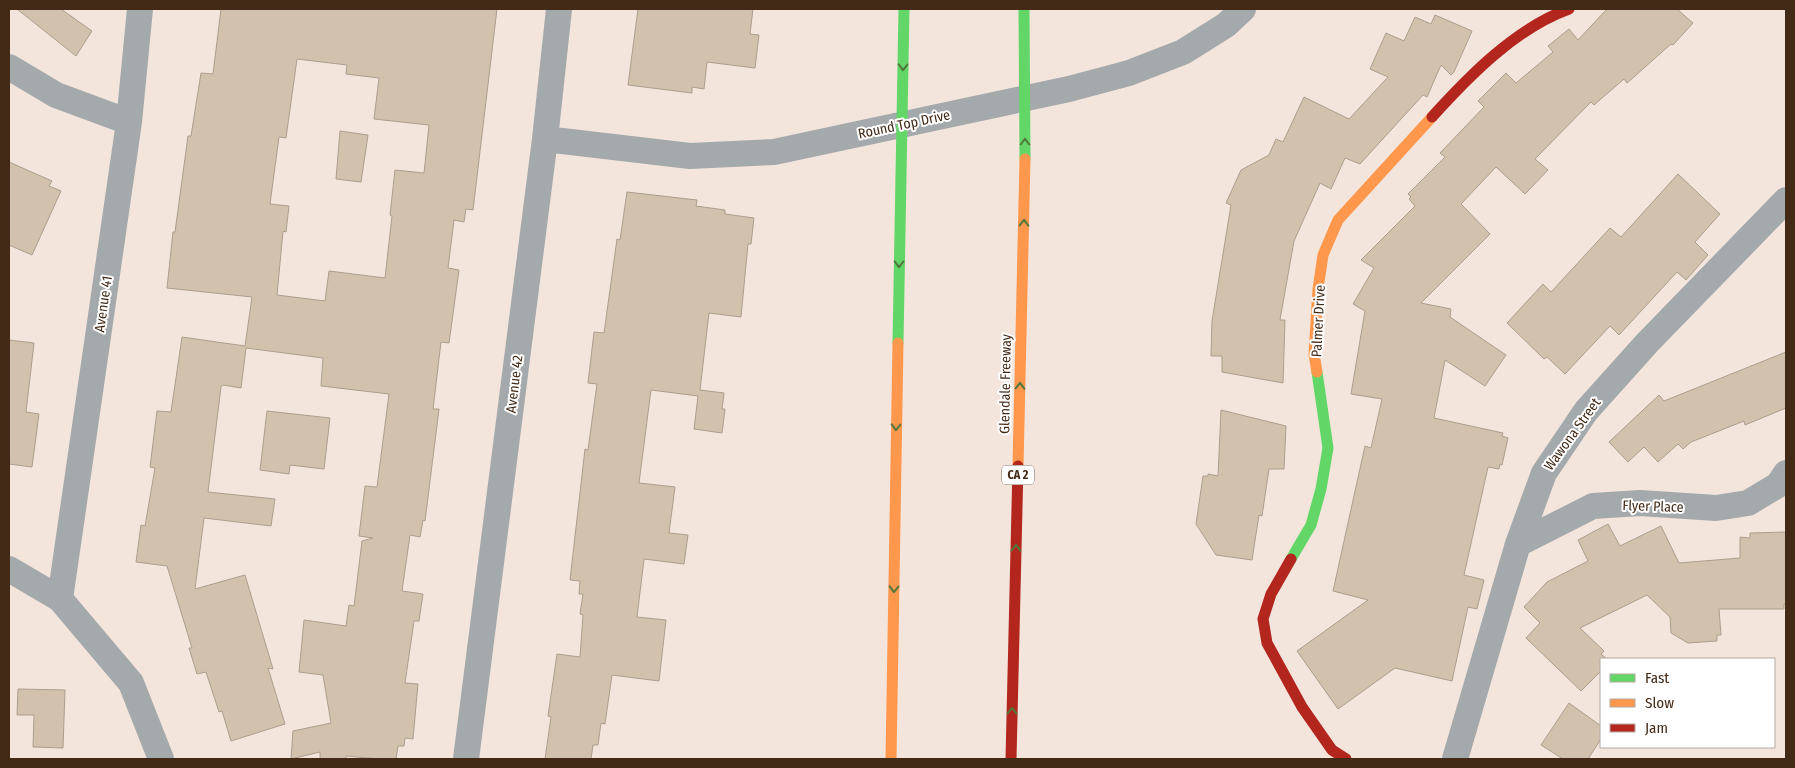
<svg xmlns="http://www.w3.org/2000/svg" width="1795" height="768" font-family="'Fira Sans Condensed',sans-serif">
<rect width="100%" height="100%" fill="#f4e5dc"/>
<path fill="#d2c1ad" stroke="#ac9e8d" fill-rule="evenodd" d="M 17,9 L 61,9 L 92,31 L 76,56 Z
M 221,9 L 497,9 L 473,210 L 466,209 L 464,222 L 454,220 L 448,268 L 459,270 L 449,343 L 441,342 L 433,409 L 439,409 L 425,521 L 423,520 L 420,537 L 410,535 L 402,591 L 423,594 L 419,621 L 414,621 L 405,683 L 418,684 L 413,739 L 405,738 L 404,746 L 398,746 L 396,759 L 379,759 L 346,756 L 346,759 L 320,759 L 320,752 L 291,759 L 293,731 L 331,723 L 323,675 L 299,672 L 304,620 L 346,626 L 349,605 L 354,606 L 362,541 L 373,538 L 359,536 L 365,486 L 377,487 L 389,394 L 321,386 L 323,358 L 246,348 L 241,388 L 223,385 L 221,387 L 208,492 L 275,499 L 271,526 L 204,518 L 195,589 L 245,575 L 273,669 L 268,668 L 285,724 L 231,741 L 222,711 L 219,712 L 206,672 L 197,674 L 189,648 L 192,648 L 167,566 L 136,562 L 141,525 L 145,526 L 155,468 L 150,467 L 157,411 L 171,412 L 182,337 L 245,346 L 252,297 L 167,288 L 173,232 L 175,232 L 188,136 L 191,136 L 201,73 L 213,74 ZM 297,59 L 347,65 L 346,74 L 379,78 L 374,119 L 429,125 L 424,173 L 395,170 L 390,215 L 392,216 L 385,278 L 329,271 L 325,301 L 277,295 L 283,231 L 286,232 L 289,206 L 270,204 L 279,137 L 286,138 Z
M 638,9 L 753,9 L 750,34 L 759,35 L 755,68 L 707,62 L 704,89 L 692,87 L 692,93 L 628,85 Z
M 1607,9 L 1677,9 L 1693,23 L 1673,45 L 1671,44 L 1627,83 L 1624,79 L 1594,105 L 1591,102 L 1535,159 L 1548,170 L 1525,194 L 1496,167 L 1461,204 L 1490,234 L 1421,303 L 1451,309 L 1450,317 L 1506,355 L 1485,386 L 1445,360 L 1434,418 L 1503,433 L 1502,436 L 1508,438 L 1502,465 L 1500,464 L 1499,469 L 1488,467 L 1464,575 L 1484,580 L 1477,609 L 1468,607 L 1452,681 L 1395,668 L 1338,709 L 1297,651 L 1368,600 L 1333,591 L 1365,446 L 1371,448 L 1382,399 L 1351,394 L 1365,311 L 1353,304 L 1374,268 L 1361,260 L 1415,206 L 1409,199 L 1411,197 L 1408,194 L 1445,157 L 1440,153 L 1484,107 L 1478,101 L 1506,73 L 1516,83 L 1553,52 L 1548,46 L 1569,29 L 1578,40 Z
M 1435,15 L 1472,31 L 1454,72 L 1451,75 L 1441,65 L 1427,97 L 1423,95 L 1360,164 L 1345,158 L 1331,189 L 1320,183 L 1294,241 L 1280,320 L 1285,320 L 1283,383 L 1222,372 L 1222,356 L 1211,356 L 1212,321 L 1231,205 L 1226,203 L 1241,170 L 1269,155 L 1276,139 L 1283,142 L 1304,97 L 1349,119 L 1388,77 L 1370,69 L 1386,33 L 1404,41 L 1415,17 L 1431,24 Z
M 340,131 L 368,135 L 361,182 L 336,179 Z
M 9,162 L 52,181 L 49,186 L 61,191 L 32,255 L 9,245 Z
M 1678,174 L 1720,214 L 1695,242 L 1708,255 L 1686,280 L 1677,272 L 1619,335 L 1610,326 L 1565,374 L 1547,357 L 1544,359 L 1507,323 L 1543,284 L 1551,292 L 1610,228 L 1621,237 Z
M 627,192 L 697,200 L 696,206 L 725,210 L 725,214 L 754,218 L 751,244 L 748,244 L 741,317 L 709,313 L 700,390 L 724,393 L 722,409 L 725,409 L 722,433 L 694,429 L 698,396 L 651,390 L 639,483 L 675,487 L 669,533 L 688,535 L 684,564 L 644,559 L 637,617 L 666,620 L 659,681 L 612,675 L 605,724 L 601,723 L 598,745 L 593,745 L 591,759 L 545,759 L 551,717 L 548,716 L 557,654 L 580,657 L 583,615 L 580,614 L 583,594 L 579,594 L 580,581 L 570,580 L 585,449 L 588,450 L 597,384 L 588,383 L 594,332 L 604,333 L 617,239 L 620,240 Z
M 9,340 L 34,343 L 26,412 L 39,414 L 32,467 L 9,464 Z
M 1786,352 L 1786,408 L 1745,425 L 1744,421 L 1691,442 L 1683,449 L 1678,444 L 1658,462 L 1644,447 L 1628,462 L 1609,442 L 1659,395 L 1664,401 Z
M 1221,410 L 1286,426 L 1284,469 L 1269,469 L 1262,516 L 1259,515 L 1252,560 L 1216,555 L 1196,524 L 1203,476 L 1208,476 L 1208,474 L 1218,476 Z
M 267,411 L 330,418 L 324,469 L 290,465 L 289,474 L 260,470 Z
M 1608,524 L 1620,546 L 1661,526 L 1679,563 L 1740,558 L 1740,537 L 1750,538 L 1750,533 L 1786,532 L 1786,604 L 1784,604 L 1784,609 L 1719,609 L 1721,635 L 1717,635 L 1717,641 L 1688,643 L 1671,633 L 1670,617 L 1647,595 L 1580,628 L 1604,651 L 1601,654 L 1607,659 L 1601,659 L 1601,671 L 1581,691 L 1526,638 L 1540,623 L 1524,607 L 1547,582 L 1588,561 L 1578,540 Z
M 18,689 L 65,690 L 63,748 L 33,747 L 34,715 L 17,715 Z
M 1569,703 L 1601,726 L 1601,739 L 1588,759 L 1563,759 L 1541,745 Z"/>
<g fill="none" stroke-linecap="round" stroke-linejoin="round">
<path stroke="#a4a9ac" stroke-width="26" d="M 9,67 L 56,95 L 129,122
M 545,139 L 690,156 L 774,152 L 1069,89 L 1129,73 L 1183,52 L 1226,25 L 1243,9
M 1518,544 L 1593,506 L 1640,503 L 1716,508 L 1748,503 L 1778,485 L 1786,473
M 9,569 L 60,599 L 131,683 L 161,759
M 60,599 L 129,122 L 140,9
M 466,759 L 545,139 L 559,9
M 1455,759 L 1518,544 L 1544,473 L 1586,411 L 1647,343 L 1786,200"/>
<path stroke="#63d668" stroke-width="11" d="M 1024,9 L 1025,159
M 898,343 L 904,9
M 1291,559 L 1311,525 L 1321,489 L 1328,448 L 1317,372"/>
<path stroke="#ff974d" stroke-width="11" d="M 1317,372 L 1314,354 L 1318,289 L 1323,255 L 1338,220 L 1432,117
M 1018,466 L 1025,159
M 891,759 L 898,343"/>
<path stroke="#b3261e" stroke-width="11" d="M 1432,117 C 1469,76 1516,28 1569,9
M 1291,559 L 1271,594 L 1263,619 L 1267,643 L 1302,707 L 1332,750 L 1346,759
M 1011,759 L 1018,466"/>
</g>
<defs><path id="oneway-chevron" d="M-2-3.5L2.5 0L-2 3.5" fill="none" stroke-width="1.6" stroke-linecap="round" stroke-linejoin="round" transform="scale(1.25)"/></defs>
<g stroke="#51773b">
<use href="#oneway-chevron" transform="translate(903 67) rotate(91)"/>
<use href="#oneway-chevron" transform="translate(1025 142) rotate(-90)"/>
<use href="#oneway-chevron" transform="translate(1024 223) rotate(-89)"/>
<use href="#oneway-chevron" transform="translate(899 264) rotate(91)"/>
<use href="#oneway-chevron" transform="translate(1020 386) rotate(-89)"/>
<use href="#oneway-chevron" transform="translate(896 427) rotate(91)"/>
<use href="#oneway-chevron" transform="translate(1016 548) rotate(-89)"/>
<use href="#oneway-chevron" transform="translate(894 589) rotate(91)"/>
<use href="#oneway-chevron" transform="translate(1012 711) rotate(-89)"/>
</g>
<g text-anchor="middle" stroke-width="4" stroke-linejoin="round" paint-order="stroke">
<rect fill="#fff" stroke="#7b6a5d" stroke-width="1" x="1002" y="465.5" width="32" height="19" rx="4"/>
<g font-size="12" font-weight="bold" fill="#432a17">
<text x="1018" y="479">CA 2</text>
</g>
<g font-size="14" fill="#432a17" stroke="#fff">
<text transform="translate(904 124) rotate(-12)" y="5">Round Top Drive</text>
<text transform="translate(103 304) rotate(-82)" y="5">Avenue 41</text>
<text transform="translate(1318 321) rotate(-87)" y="5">Palmer Drive</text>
<text transform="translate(514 384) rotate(-83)" y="5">Avenue 42</text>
<text transform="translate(1005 384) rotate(-89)" y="5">Glendale Freeway</text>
<text transform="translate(1572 434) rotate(-54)" y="5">Wawona Street</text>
<text transform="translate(1653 506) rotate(2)" y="5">Flyer Place</text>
</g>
</g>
<rect width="1795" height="768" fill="none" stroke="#432a17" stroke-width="20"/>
<rect x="1600" y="658" width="175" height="90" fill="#ffffff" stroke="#b4aaa2"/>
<rect x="1610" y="674" width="25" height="8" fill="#63d668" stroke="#b4aaa2"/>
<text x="1645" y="683" font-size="15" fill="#432a17">Fast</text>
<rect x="1610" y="699" width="25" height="8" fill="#ff974d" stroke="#b4aaa2"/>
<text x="1645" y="708" font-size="15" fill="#432a17">Slow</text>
<rect x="1610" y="724" width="25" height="8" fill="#b3261e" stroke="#b4aaa2"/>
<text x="1645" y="733" font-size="15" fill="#432a17">Jam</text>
</svg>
